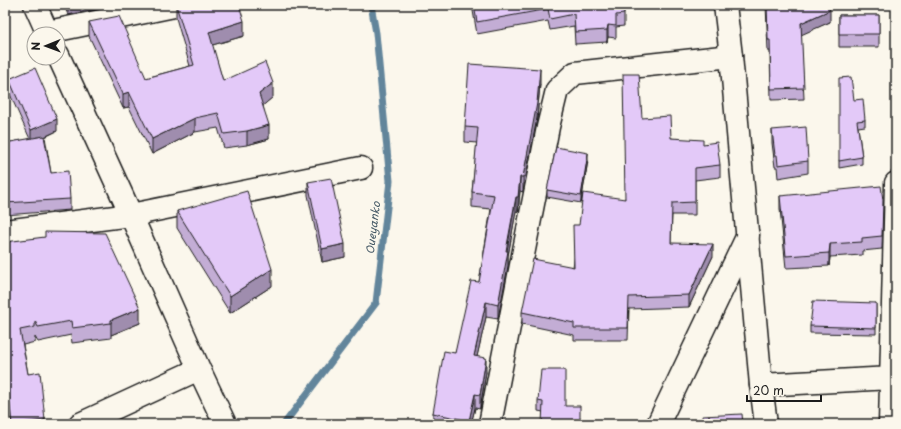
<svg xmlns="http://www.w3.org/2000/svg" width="901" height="429" font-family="'Playpen Sans',sans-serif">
<rect width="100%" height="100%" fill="#fbf7ec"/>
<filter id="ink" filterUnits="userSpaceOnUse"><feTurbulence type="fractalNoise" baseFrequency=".025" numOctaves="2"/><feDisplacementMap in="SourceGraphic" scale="8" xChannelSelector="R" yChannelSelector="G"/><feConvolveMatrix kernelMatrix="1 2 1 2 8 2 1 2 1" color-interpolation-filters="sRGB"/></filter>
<g filter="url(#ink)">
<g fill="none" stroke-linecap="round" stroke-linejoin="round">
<path stroke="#62859b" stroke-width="7" d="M 284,424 L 376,303 L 390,181 L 376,33 L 371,5"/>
<defs>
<path id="street" d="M 35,5 L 48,34
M 48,32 L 179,5
M 58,55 L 131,215 L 199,369 L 225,424
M 5,231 L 131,215 L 361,168
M 761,385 L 891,378
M 80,424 L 199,369
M 490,424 L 548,127 L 557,90 L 575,73 L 731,56
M 658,424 L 748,235
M 890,424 L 896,183"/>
<path id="secondary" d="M 725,5 L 731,56 L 761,385 L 766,424"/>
</defs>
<use href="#street" stroke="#1c1c1c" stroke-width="25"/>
<use href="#secondary" stroke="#1c1c1c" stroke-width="25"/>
<use href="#street" stroke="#fbf7ec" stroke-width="22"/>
<use href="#secondary" stroke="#fbf7ec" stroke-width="22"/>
</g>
<path fill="#c3add5" stroke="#1c1c1c" d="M 64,5 L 97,5 L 97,9 L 68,15 Z
M 176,5 L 244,36 L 212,45 L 223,81 L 273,97 L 263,105 L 269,139 L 247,145 L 224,148 L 218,128 L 195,132 L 152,154 L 129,107 L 123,108 L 89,36 L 89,22 L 146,78 L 190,66 L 176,18 Z
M 472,5 L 623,5 L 624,14 L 624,26 L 616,27 L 616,38 L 608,37 L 607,42 L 575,44 L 574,26 L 550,30 L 548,21 L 477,34 Z
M 766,5 L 827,5 L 830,22 L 801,34 L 804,99 L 771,100 L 770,51 L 768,51 Z
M 839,15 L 879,15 L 879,47 L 839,47 Z
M 9,79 L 57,131 L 45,137 L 51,173 L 70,199 L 70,210 L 5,215 L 5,143 L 30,139 L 9,92 Z
M 540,84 L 537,118 L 523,192 L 520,191 L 518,212 L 516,211 L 508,256 L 508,266 L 498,319 L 486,317 L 477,356 L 486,372 L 480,409 L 475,408 L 471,424 L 433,424 L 433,413 L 455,353 L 479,282 L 491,209 L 472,207 L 472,192 L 477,143 L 465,142 L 465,127 Z
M 854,100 L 865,120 L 865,126 L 858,127 L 862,157 L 862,164 L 839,168 L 839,161 Z
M 642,118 L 671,138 L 703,144 L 720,165 L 720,177 L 695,180 L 695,215 L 672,215 L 671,243 L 713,256 L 689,307 L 629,309 L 628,340 L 574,340 L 574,335 L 522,324 L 522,312 L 573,267 L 579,225 L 625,199 Z
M 772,130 L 808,161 L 808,173 L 778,178 L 777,167 L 775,167 L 772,143 Z
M 588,160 L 581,203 L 547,197 L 547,190 Z
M 308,182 L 345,257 L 322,262 L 308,195 Z
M 780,196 L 883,213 L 882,249 L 862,251 L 862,255 L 830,257 L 829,266 L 786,268 L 780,209 Z
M 177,211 L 272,286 L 230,313 L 177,228 Z
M 5,242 L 140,323 L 111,335 L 111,338 L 72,343 L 71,335 L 38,342 L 35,337 L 35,342 L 23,345 L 28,374 L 45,420 L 45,424 L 10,424 L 5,377 Z
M 876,303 L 876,334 L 810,333 L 810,326 Z
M 565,370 L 543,412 L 538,411 L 538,401 Z"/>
<path fill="#9f8dae" stroke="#1c1c1c" d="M 68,5 L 97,5 L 97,9 L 68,15 Z
M 830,10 L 830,22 L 801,35 L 801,23 Z
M 244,21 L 244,36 L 209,46 L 209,32 Z
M 608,25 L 608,37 L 607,42 L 607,30 Z
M 540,69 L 540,84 L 537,118 L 523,192 L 523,177 Z
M 273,83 L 273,97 L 259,109 L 259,94 Z
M 129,92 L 129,107 L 123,108 L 123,94 Z
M 195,118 L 195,132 L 152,154 L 152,139 Z
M 57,119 L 57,131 L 31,143 L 31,130 Z
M 269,125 L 269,139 L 247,145 L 247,131 Z
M 588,153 L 588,160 L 581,203 L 581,196 Z
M 520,177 L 520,191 L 518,212 L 518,197 Z
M 516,197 L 516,211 L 508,256 L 508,266 L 498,319 L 498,305 Z
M 345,244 L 345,257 L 322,262 L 322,249 Z
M 713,244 L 713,256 L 689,307 L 689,295 Z
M 830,244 L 830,257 L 829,266 L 829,253 Z
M 272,269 L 272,286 L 230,313 L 230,296 Z
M 486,302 L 486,317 L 474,370 L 474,356 Z
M 140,308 L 140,323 L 111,335 L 111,320 Z
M 486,358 L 486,372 L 480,409 L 480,395 Z
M 475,394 L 475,408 L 471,424 L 469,424 L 469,421 Z"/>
<path fill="#e3c9f8" stroke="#1c1c1c" d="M 176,5 L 239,5 L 244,21 L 209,32 L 223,81 L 265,62 L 273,83 L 259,94 L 269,125 L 247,131 L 224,134 L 218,113 L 195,118 L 152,139 L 129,92 L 123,94 L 89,22 L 119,16 L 146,78 L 194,65 Z
M 474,5 L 623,5 L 624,14 L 616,15 L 616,26 L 608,25 L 607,30 L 575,32 L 574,14 L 550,19 L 548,9 L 477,22 Z
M 767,5 L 827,5 L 830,10 L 801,23 L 804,88 L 771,89 L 770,40 L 768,40 Z
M 839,15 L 879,15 L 879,34 L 839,34 Z
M 469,64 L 540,69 L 537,103 L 523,177 L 520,177 L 518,197 L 516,197 L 506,251 L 508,251 L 498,305 L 486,302 L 474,356 L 486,358 L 480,395 L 475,394 L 469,421 L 433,413 L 444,351 L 455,353 L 471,281 L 479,282 L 494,195 L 472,192 L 478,128 L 465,127 Z
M 35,68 L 57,119 L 31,130 L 9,79 Z
M 623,74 L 639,74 L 642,118 L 670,116 L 671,138 L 703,140 L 703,144 L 717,142 L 720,165 L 695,168 L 695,202 L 672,203 L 671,243 L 713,244 L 689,295 L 629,297 L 628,328 L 574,328 L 574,323 L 522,312 L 533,259 L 574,267 L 573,225 L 579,225 L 583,193 L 625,199 Z
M 851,77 L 854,100 L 863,99 L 865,120 L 857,121 L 862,157 L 839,161 L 839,78 Z
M 806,127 L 808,161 L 778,165 L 777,155 L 775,155 L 772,130 Z
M 44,136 L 51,173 L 68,171 L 70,199 L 5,203 L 5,143 Z
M 556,147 L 588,153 L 581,196 L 547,190 Z
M 331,178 L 345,244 L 322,249 L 308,182 Z
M 881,186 L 883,200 L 882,236 L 862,238 L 862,242 L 830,244 L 829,253 L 786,256 L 780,196 Z
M 247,191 L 272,269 L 230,296 L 177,211 Z
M 45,232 L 105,233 L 140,308 L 111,320 L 111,323 L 72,328 L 71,321 L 38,327 L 35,321 L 35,327 L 20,330 L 28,374 L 40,372 L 45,420 L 12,424 L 5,362 L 5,242 L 45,237 Z
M 813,301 L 876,303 L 876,328 L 810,326 Z
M 541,370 L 565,370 L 565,406 L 580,406 L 580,424 L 542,424 L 543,402 L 538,401 Z
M 742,414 L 743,424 L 703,424 L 702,416 Z"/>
</g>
<g text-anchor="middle" stroke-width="3.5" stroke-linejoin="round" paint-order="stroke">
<g font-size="11" font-style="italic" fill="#455966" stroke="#fbf7ec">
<text transform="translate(373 228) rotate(-83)" y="4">Oueyanko</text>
</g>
</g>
<rect width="901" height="429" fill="none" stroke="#fbf7ec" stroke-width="20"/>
<rect x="10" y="10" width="881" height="409" fill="none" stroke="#1c1c1c" stroke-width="1.5" filter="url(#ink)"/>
<g transform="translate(46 46) rotate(269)"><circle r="19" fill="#fbf7ec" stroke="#a29f99"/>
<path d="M0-3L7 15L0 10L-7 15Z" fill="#1c1c1c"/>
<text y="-6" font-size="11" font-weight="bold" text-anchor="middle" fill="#1c1c1c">N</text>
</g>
<path d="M747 395v6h74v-6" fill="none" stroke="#1c1c1c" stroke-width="2"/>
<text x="753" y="395" font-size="12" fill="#1c1c1c" stroke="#fbf7ec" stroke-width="3" paint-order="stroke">20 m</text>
</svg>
